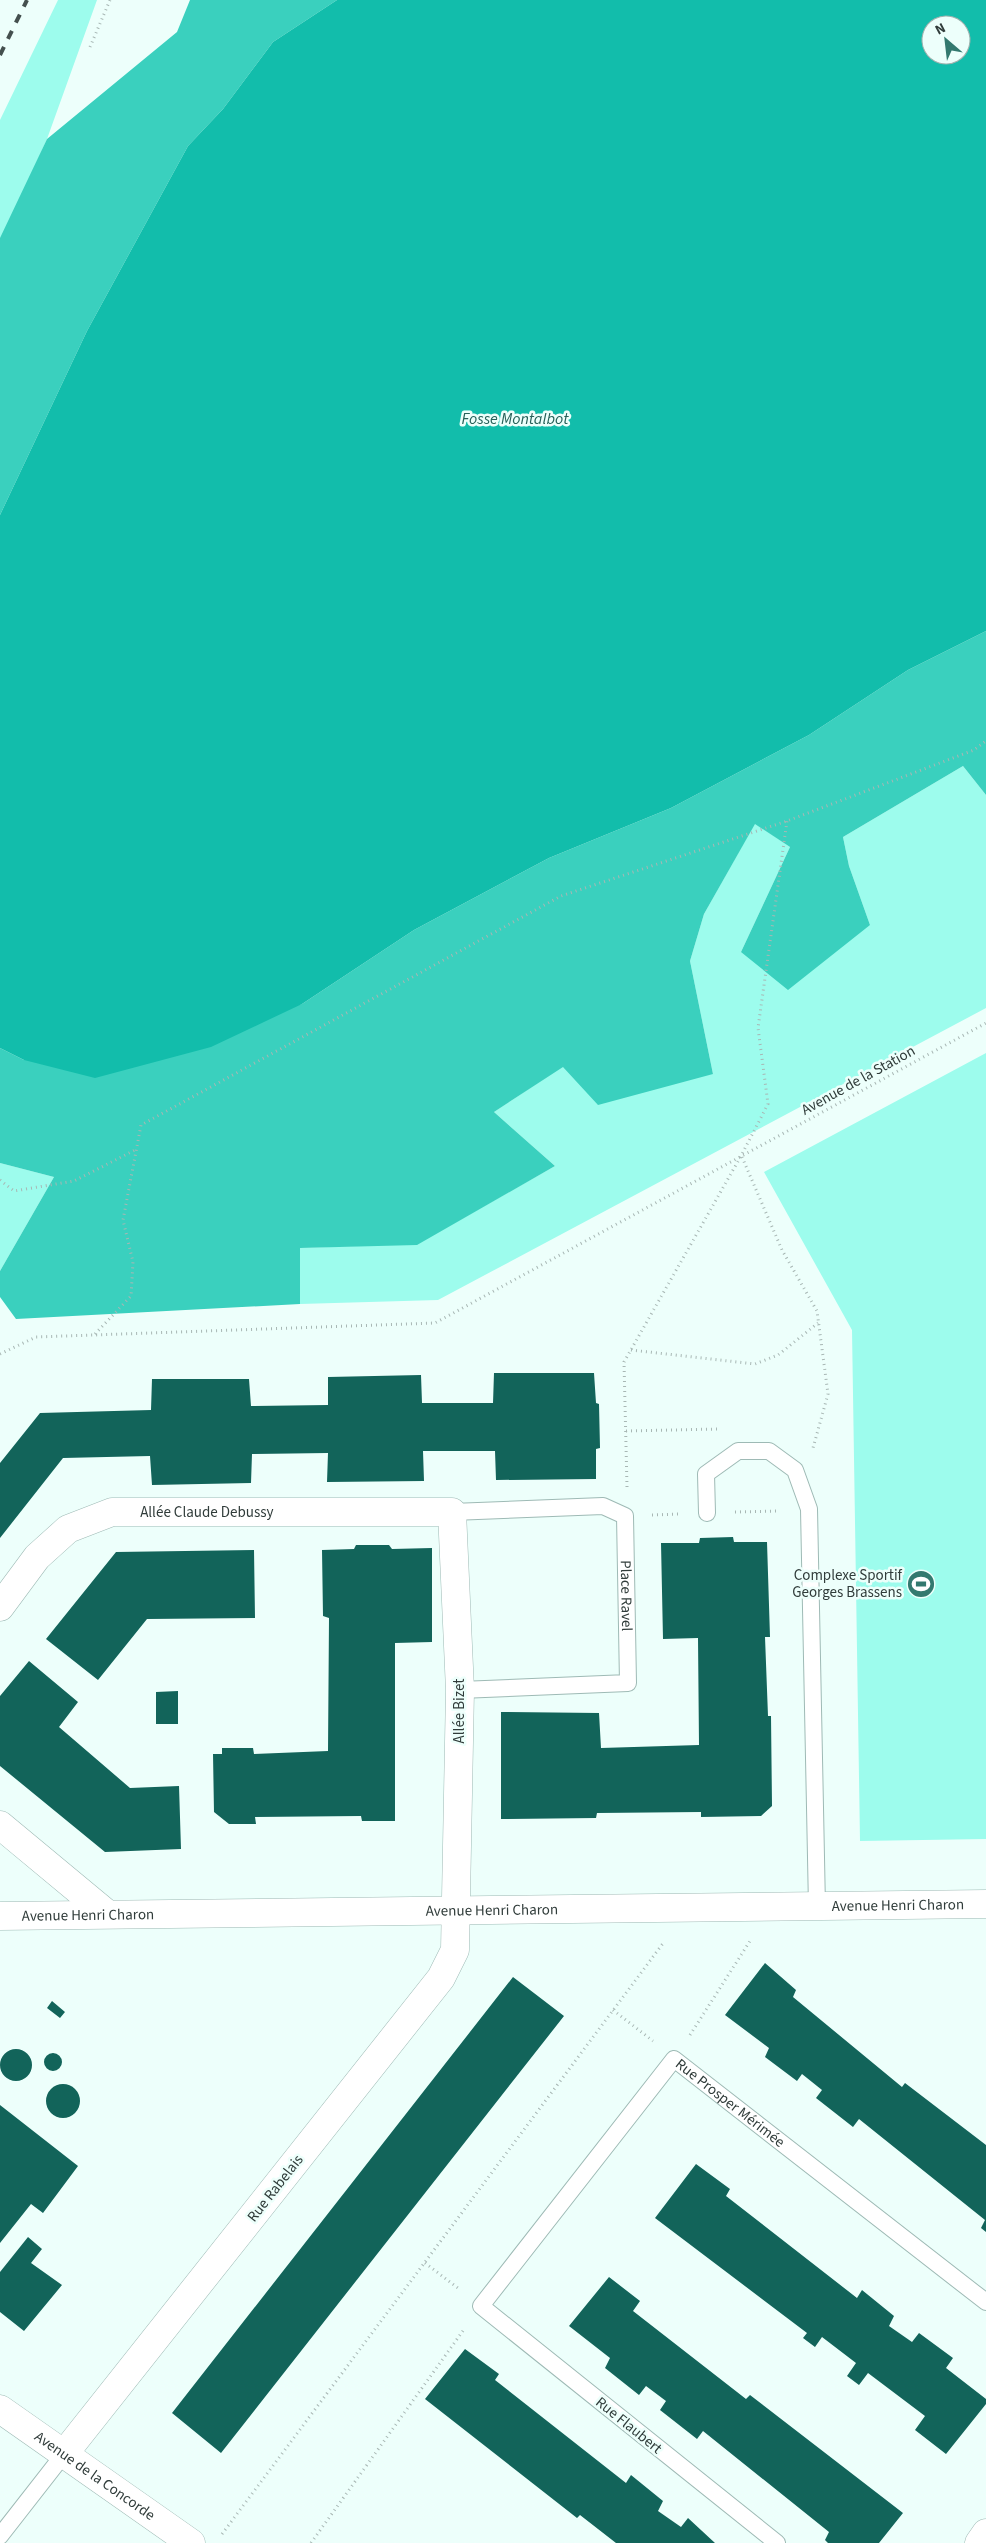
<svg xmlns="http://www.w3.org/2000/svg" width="986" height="2543" font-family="'Source Sans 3',sans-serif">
<rect width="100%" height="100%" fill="#edfffb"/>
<path fill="#9dfced" d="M 58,0 L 97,0 L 47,139 L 0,243 L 0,120 Z
M 963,766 L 986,795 L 986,1008 L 438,1300 L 300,1304 L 299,1248 L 417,1244 L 555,1166 L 494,1112 L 563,1066 L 713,1074 L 690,961 L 704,914 L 755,823 L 790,847 L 741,952 L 870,925 L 849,866 L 843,837 Z
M 986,1053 L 986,1839 L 860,1841 L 852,1330 L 764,1172 Z
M 0,1163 L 54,1177 L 0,1271 Z"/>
<path fill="#3ad0be" d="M 190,0 L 337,0 L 273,42 L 223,109 L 188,146 L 87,331 L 0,515 L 0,238 L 47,139 L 177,32 Z
M 986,631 L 986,795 L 963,766 L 843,837 L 849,866 L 870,925 L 788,990 L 741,952 L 790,847 L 755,824 L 704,914 L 690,961 L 713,1074 L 598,1105 L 563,1067 L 494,1112 L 555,1166 L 417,1245 L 300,1248 L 300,1304 L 16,1319 L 0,1297 L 0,1271 L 54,1177 L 0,1163 L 0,1048 L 24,1060 L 302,1004 L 414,930 L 549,858 L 671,808 L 809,735 L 908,670 Z"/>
<path fill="#12bdab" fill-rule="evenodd" d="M 337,0 L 986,0 L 986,631 L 908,670 L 809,735 L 671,808 L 549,858 L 414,930 L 302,1004 L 211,1047 L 95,1078 L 24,1060 L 0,1048 L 0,515 L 87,331 L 188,146 L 223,109 L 273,42 ZM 931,25 L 961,25 L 961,55 L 931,55 Z"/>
<path fill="#12645a" d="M 494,1373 L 594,1373 L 596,1403 L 599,1404 L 600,1448 L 596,1449 L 596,1479 L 496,1480 L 495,1451 L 423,1451 L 424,1481 L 327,1482 L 328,1453 L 252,1454 L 251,1483 L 152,1485 L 150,1456 L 63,1458 L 0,1538 L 0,1463 L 40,1413 L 151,1410 L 152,1379 L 249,1379 L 251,1406 L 328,1405 L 328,1377 L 421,1375 L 422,1403 L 493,1403 Z
M 733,1537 L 734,1542 L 767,1542 L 770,1637 L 765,1637 L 768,1716 L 771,1716 L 772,1806 L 761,1816 L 701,1817 L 701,1812 L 597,1813 L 596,1818 L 501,1819 L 501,1712 L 599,1713 L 601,1748 L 699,1745 L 698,1638 L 663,1639 L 661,1543 L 699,1543 L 700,1538 Z
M 356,1545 L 389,1545 L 392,1549 L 432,1548 L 432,1642 L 395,1643 L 395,1821 L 362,1821 L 361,1816 L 255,1817 L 256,1824 L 229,1824 L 214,1812 L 213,1754 L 222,1754 L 222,1748 L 253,1748 L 254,1754 L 328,1751 L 329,1618 L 323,1616 L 322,1550 L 354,1549 Z
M 254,1550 L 255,1618 L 147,1619 L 98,1680 L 46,1639 L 116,1552 Z
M 29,1661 L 78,1702 L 59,1727 L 130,1788 L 179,1786 L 181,1849 L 105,1852 L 0,1766 L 0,1696 Z
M 178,1691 L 178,1724 L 156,1724 L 156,1692 Z
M 765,1963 L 796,1990 L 793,1997 L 902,2087 L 905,2083 L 986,2145 L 986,2232 L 981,2228 L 985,2220 L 859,2119 L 853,2127 L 816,2098 L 822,2090 L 802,2074 L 797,2081 L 765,2057 L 769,2048 L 725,2015 Z
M 513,1977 L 564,2016 L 221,2453 L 172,2413 Z
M 52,2001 L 65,2012 L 60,2018 L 47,2008 Z
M0 2065a16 16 0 1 1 32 0a16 16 0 1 1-32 0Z
M44 2062a9 9 0 1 1 18 0a9 9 0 1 1-18 0Z
M46 2101a17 17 0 1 1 34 0a17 17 0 1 1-34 0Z
M 0,2105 L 78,2166 L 43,2213 L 31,2204 L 0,2243 Z
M 696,2164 L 730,2189 L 726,2196 L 857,2298 L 862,2290 L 894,2316 L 889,2326 L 912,2342 L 919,2333 L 953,2358 L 946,2368 L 986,2399 L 986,2404 L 946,2454 L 915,2430 L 925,2416 L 868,2373 L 859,2385 L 847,2376 L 856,2363 L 822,2337 L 815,2347 L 803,2338 L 807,2333 L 655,2218 Z
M 28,2237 L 42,2249 L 31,2263 L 62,2285 L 24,2331 L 0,2312 L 0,2272 Z
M 609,2277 L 640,2301 L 633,2311 L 746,2399 L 750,2395 L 903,2513 L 879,2543 L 828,2543 L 825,2540 L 829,2532 L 703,2431 L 697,2439 L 660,2410 L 666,2401 L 646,2386 L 639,2395 L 605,2368 L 610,2358 L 569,2326 Z
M 465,2349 L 499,2374 L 495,2380 L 626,2483 L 631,2475 L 663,2501 L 658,2511 L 681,2527 L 688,2518 L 715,2543 L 616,2543 L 580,2515 L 577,2518 L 425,2399 Z"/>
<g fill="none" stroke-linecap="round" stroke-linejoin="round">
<defs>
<g id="service">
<path id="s1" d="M 452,1512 L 603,1506 L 625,1516 L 628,1683 L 460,1690"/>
<path d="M 707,1513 L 706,1474 L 738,1451 L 769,1451 L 795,1470 L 809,1509 L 817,1907"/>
<path d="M 0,2536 L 64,2454"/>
<path id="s2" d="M 777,2543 L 481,2306 L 674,2059 L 986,2302"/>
</g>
<g id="minor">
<path id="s3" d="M 0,1607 L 37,1557 L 68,1529 L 112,1512 L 452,1512 L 460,1690 L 455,1950 L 441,1978 L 64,2454"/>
<path d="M 0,1825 L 106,1913"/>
<path id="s4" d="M 0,1916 L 986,1904"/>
<path d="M 979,2543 L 986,2533"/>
</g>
<g id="tertiary">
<path id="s5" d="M 0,2409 L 191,2543"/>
</g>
</defs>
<use href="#service" stroke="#9ebab5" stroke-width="18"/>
<use href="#minor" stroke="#9ebab5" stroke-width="29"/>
<use href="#tertiary" stroke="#9ebab5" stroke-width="29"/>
<path stroke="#a8b7b4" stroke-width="3" stroke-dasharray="1 4" stroke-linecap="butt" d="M 90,47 L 110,0
M 742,1157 L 782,1250 L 817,1311 L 828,1394 L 813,1448
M 0,1180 L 14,1191 L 74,1181 L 137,1149
M 95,1334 L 131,1296 L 133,1262 L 123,1220 L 141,1125 L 561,896 L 787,821 L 974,750 L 986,741
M 631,1350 L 755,1364 L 778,1355 L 818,1323
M 0,1354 L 36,1337 L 435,1323 L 986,1023
M 626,1431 L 718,1429
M 627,1487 L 624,1362 L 741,1156 L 768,1104 L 758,1028 L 787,821
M 735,1512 L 779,1511
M 652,1515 L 679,1514
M 613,2010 L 653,2041
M 690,2035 L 750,1941
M 425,2263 L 458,2288
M 222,2534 L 664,1942
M 311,2543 L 465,2328"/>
<use href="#service" stroke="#fff" stroke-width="16"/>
<use href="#minor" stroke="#fff" stroke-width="28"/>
<use href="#tertiary" stroke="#fff" stroke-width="28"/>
<path stroke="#44504e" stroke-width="4" stroke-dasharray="9 9" stroke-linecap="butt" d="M 0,55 L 27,0"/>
</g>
<defs>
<symbol id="stadium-disc" viewBox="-11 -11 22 22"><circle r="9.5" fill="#33796f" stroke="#edfffb"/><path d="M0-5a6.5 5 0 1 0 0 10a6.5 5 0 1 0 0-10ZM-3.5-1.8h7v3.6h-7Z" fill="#fff"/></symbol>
</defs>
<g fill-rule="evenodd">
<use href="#stadium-disc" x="905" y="1568" width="32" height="32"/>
</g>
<g text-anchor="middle" stroke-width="5" stroke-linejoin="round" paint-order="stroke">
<g font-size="15" fill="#303c3a" stroke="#edfffb">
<text transform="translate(858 1080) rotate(-29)" y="5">Avenue de la Station</text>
<text dy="5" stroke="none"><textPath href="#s3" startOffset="246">Allée Claude Debussy</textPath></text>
<text dy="5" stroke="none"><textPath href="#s1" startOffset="255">Place Ravel</textPath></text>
<text transform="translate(459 1711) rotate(-90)" y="5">Allée Bizet</text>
<text dy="5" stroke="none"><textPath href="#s4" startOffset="898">Avenue Henri Charon</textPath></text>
<text dy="5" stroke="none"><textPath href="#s4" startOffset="492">Avenue Henri Charon</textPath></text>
<text dy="5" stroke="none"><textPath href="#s4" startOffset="88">Avenue Henri Charon</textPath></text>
<text dy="5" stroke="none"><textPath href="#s2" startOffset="764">Rue Prosper Mérimée</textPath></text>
<text transform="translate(275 2188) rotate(-52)" y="5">Rue Rabelais</text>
<text transform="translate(629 2425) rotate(39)" y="5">Rue Flaubert</text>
<text dy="5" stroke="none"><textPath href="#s5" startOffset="116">Avenue de la Concorde</textPath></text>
</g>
<g font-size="15" fill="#303c3a" stroke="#edfffb" text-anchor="end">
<text x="902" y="1580">Complexe Sportif<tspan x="902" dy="17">Georges Brassens</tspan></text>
</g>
<g font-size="16" font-style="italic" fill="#266159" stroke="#edfffb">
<text x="515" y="424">Fosse Montalbot</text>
</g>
</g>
<g transform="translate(946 40) rotate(332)"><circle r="24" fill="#edfffb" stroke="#a1b1ae"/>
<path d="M0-4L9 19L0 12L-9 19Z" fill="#33796f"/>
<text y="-8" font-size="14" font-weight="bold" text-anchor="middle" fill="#303c3a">N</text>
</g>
</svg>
